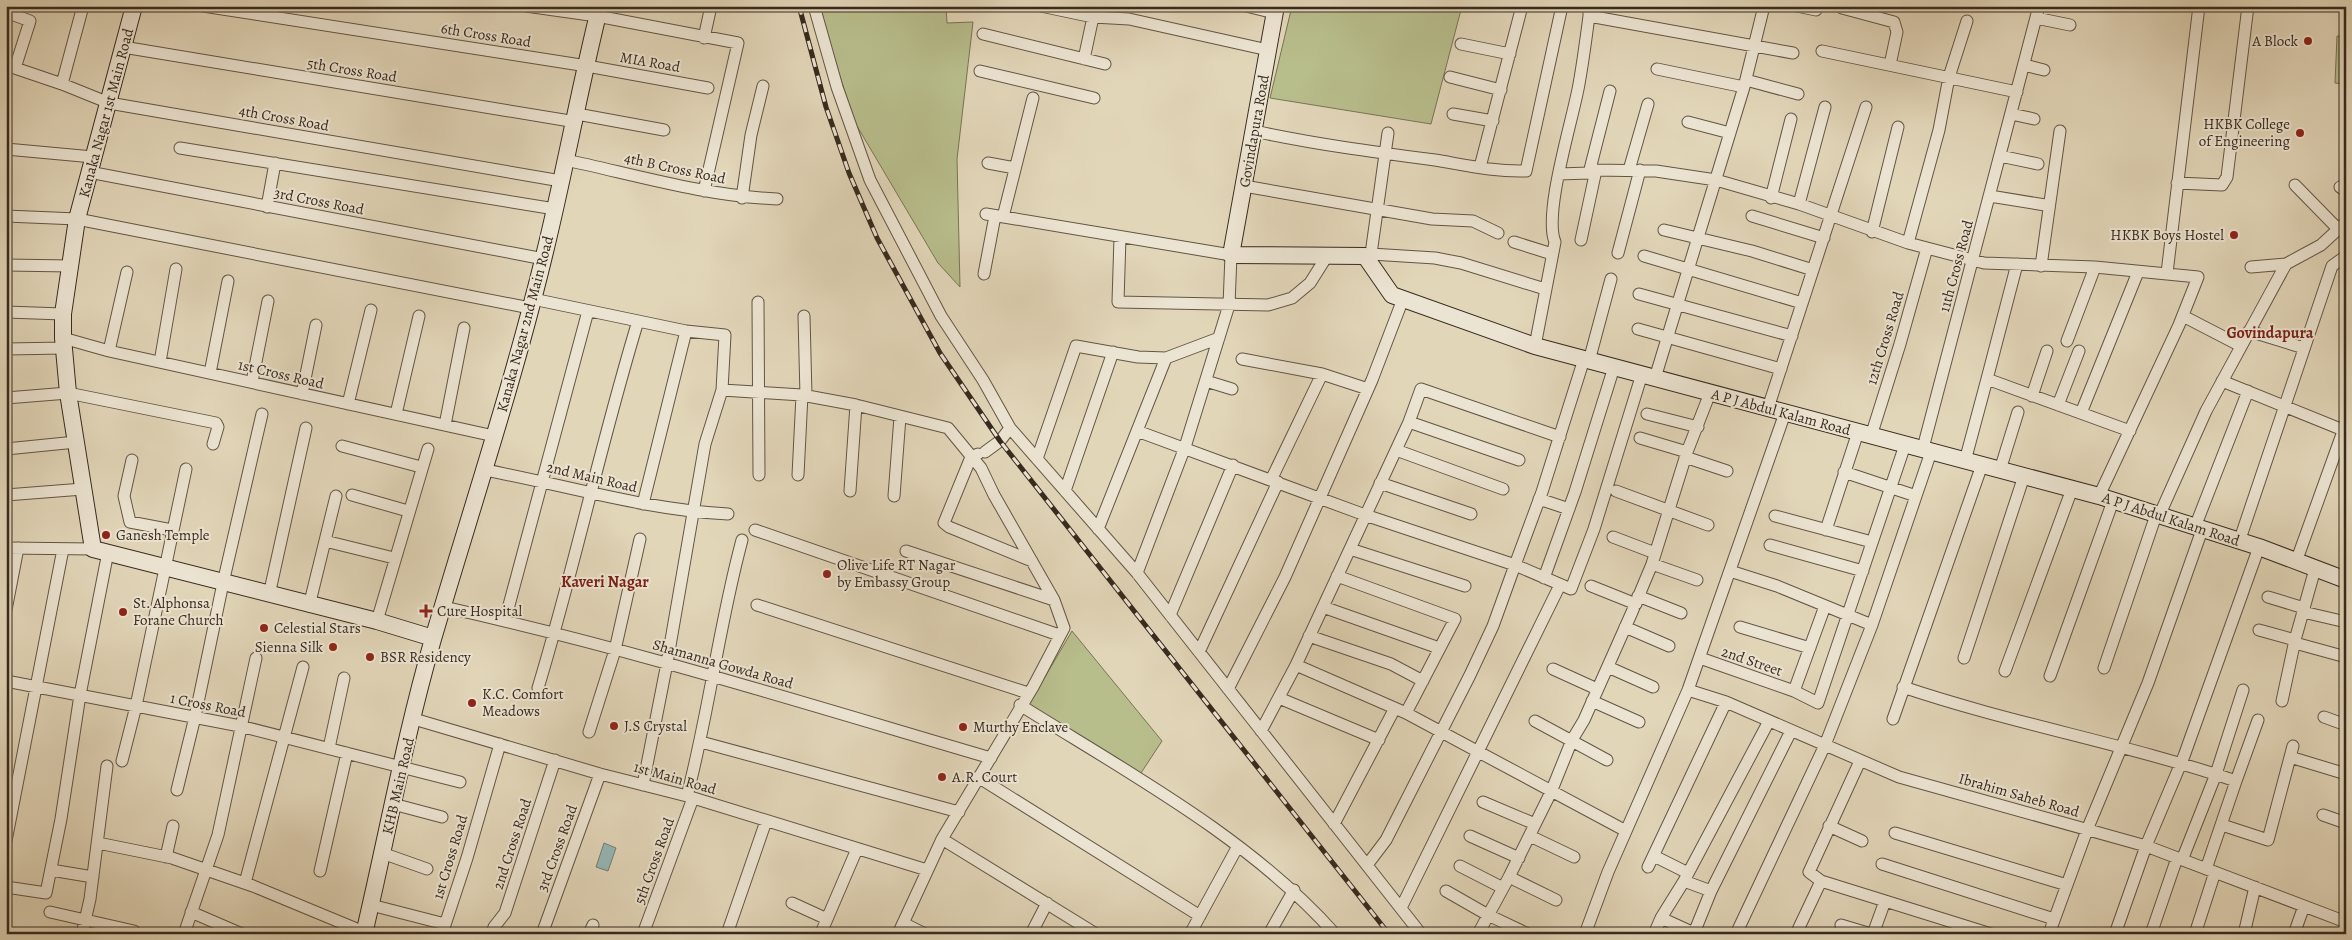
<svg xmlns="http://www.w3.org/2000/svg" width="2352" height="940" font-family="Alegreya,serif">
<rect width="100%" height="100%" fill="#e2d6b9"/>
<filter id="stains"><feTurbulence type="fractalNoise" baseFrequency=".004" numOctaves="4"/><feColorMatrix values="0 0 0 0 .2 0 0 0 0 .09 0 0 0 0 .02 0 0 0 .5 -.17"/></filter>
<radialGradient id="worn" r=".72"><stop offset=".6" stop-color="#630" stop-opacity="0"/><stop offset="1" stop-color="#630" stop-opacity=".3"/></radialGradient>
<path fill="#b8bd8c" stroke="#787455" d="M 818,6 L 946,6 L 947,23 L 973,22 L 957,159 L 960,287 L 938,263 L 854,121 Z
M 1292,6 L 1462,6 L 1431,124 L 1270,98 Z
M 2337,36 L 2346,37 L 2346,84 L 2335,83 Z
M 1072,631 L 1162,741 L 1139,776 L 1029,704 Z"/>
<path fill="#96b7b7" stroke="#707f7a" d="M 604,843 L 616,848 L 608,871 L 596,867 Z"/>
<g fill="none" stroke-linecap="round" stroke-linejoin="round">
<defs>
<path id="street" d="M 203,6 L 587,66 L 708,88
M 526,6 L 597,16 L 738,43 L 704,191
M 814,6 L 837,87 L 870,180 L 941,316 L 983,380 L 1010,428
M 1041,6 L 1093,17 L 1129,19 L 1268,50
M 1246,6 L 1275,13
M 1589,6 L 1589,16 L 1793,53
M 1797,6 L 1816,10
M 1842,8 L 1894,22 L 1897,32 L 1890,65
M 6,12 L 30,21 L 15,68
M 2036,18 L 2070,25
M 983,34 L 1105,64
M 704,38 L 711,6
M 1461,44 L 1510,54
M 123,47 L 576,122
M 1822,51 L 2017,92
M 1084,59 L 1093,17
M 6,65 L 62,84 L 109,103 L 561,181
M 2024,65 L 2044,70
M 1657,69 L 1744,87
M 980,71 L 1094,98
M 1450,77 L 1501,90
M 1746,80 L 1798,94
M 62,84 L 83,6
M 577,114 L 664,130
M 1453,114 L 1493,121
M 2011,114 L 2034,119
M 1688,122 L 1730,133
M 1254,131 C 1314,144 1374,152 1435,160 C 1465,165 1495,172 1526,171 L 1562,6
M 180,148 L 555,209
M 6,149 L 93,157
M 2000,156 L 2038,164
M 566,160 C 636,175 706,196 777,199
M 988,163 L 1015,168
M 1480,167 L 1522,6
M 1629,170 L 1648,104
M 89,172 L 544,259
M 1589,173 L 1610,91
M 1559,174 L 1589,173 L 1596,170 L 1656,171 L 1716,180 L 1799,204 L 1908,243 L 1984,263 L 2095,267 L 2198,277 L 2179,325 L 2099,496
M 2177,183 L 2222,185 L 2227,177 L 2248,6
M 2295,185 L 2339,230
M 1244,186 L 1432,219 L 1473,221 L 1498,233
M 2340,187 L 2346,191
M 1990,196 L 2045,205
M 742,198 L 751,135 L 763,86
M 1771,198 L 1791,119
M 1799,204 L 1825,107
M 267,207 L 275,163
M 986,214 L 1231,255 L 1229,305 L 1185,447 L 1137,573
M 6,216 L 77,219 L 530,308
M 1752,216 L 1824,238
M 1003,217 L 1033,98
M 1664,230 L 1752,251 L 1813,270
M 1872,232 L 1898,127
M 1120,237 L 1118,302 L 1268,305 L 1292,298 L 1310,283 L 1327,256
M 1581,240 L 1596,170
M 1514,242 L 1552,254
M 1908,243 L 1939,130 L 1949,77 L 1967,21
M 1618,253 L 1640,170
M 1371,254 L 1435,258 L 1461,263 L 1545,289
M 1644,256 L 1802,303
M 1370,261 L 1388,133
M 2017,264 L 1987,379 L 2130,431
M 6,265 L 71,266
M 2041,266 L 2060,131
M 2251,267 L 2286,264 L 2321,245 L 2346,222
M 2167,273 L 2199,6
M 984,274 L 995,216
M 1639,294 L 1792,336
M 533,299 L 686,331 L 725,335 L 722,390 L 705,444 L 667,663 L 643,785
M 758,302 L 759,475
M 6,312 L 63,314
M 804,316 L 806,396
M 2183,316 L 2241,346
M 1638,329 L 1781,369
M 2249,331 L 2304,348
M 63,338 L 109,351 L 494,436
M 2067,341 L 2095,267
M 1535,346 L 1555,242 C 1543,213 1573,119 1579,84 C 1583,62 1586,39 1589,16
M 6,349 L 64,348
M 109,351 L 127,272
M 1242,359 L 1322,374 L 1368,389
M 1584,359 L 1542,492 L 1515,565 L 1571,589 L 1594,529 L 1642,374
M 1589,361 L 1611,279
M 160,362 L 176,269
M 210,373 L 228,281
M 1655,378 L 1744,87 L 1764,6
M 1206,381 L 1232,389
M 2222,381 L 2343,430
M 252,382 L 268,301
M 722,390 L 802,395 L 856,405 L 948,428 L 981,468 L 994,495 L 1054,600 L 1064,628 L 1033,687 L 942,839 L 898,934
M 302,394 L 316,325
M 2032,396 L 2047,351
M 6,398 L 68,393 L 216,423 L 218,427 L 213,444
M 348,404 L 371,310
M 2058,405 L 2079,351
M 1768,408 L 1866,107
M 2081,413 L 2138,272
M 396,414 L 419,316
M 1647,414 L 1698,427
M 1409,422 L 1421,389 L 1560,437
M 445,425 L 464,328
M 1137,431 L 1365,515 L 1515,565 L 1493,626 L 1470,675 L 1386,840 L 1367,865
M 1871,436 L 1900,344 L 1927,248
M 1640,438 L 1687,452
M 342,446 L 421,467
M 1923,448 L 2039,6
M 6,449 L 76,442
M 1396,450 L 1503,489
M 985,452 L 1000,441 L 1010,428 L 1137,573 L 1421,934
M 978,454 L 971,457 L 944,523 L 949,527 L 1032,561
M 1685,457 L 1727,471
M 1037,459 L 1076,346 L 1138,357 L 1166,358
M 132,460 L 124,496 L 130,522 L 172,530
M 1965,461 L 1987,379
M 485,470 C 565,485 646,510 728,514
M 2000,470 L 2018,412
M 1844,472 L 1916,496
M 798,475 L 802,395
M 1271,480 L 1322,374
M 1380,483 L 1471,514
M 850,491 L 856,405
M 1065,491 L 1113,352
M 1616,491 L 1708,525
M 6,495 L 83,489
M 352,495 L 408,511
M 894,496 L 900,417
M 1539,499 L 1569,509
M 643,504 L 686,331
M 1775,516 L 1872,542
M 2159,516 L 2206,411 L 2286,264
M 2195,527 L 2248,391
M 1098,529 L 1166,358 L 1219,338
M 755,530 L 1059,635
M 1826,530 L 1858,432
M 1613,537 L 1655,553
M 325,541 L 394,558
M 2239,542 L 2332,266 L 2346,256
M 1770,545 L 1863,571
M 6,548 L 93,549
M 1350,549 L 1465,586
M 906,551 L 1054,600
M 2296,562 L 2346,423
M 1652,564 L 1697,580
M 1730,571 L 1777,586 L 1872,625
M 1337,576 L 1455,619 L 1406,713
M 1544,578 L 1575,492 L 1614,367
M 1591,586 L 1636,604
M 269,595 L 306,428
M 1638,596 L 1681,613
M 2268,597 L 2304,608
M 757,605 L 1028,693
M 309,606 L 336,496
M 444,607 C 629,648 810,705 991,758
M 1323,607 L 1439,648
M 6,610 L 18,548
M 2303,612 L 2346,622
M 1170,615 L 1233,465
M 505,620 L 588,311
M 377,621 L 428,449
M 1625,627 L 1669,646
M 1740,627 L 1810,648
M 2259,630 L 2295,640
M 1309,636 L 1391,664 L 1423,681
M 2295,643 L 2346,657
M 1199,652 L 1278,482
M 1700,658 L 1794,691 L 1818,703 L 1905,445
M 1964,658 L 2024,476
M 1296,665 L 1409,422 L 1519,460
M 1608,667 L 1653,687
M 2104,668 L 2156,515
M 1553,669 L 1597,689
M 2005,671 L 2072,489
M 2050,676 L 2113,501
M 6,681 L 240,726 L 460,782
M 1903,687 C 2013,724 2127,744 2236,781 L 2206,869
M 538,688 C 575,566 601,442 638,321
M 1228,689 L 1285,577 L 1372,380 L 1403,299
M 1688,690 L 1726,702 L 1899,777 L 2146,846 L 2346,922
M 1794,691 L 1825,606
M 1279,698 L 1379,740
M 1592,701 L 1639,722
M 2282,701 L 2295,640 L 2315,569
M 1020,705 C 1127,772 1251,839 1335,934
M 2324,717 L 2346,725
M 414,719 L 600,774 L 687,796 L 927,870
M 1893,719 L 1982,465
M 1535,721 L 1607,760
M 1261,731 L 1296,665 L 1406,713 L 1626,831
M 589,732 L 615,650 L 640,539
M 701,742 L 959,812
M 329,748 L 344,678
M 2290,757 L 2346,774
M 122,761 L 136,706 L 186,469
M 1860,761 L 1809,872 L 1821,881 L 1991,934
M 978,777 L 1200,916
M 2236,781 L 2258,720
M 177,790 L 195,717 L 223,583 L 262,414
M 687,796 C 709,712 719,625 742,540
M 1483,802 L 1535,824
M 393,804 L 442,817
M 2323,815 L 2346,823
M 1334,824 L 1395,708
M 2222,825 L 2268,840 L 2293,746
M 1829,826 L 1862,841
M 1895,833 L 2067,885
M 1470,836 L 1519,858
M 1530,836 L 1574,857
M 942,839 L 1096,934
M 6,841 L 63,549
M 98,843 L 172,858 L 253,886 L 364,932
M 382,853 L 427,869
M 1654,856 L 1688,873
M 166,857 L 173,826
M 2182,860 L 2216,774 L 2243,690
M 1882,864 L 2054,919
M 1460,866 L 1503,888
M 1648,867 L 1726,702
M 51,870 L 93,877
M 320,871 L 347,753
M 1509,877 L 1556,900
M 245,883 L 303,667
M 6,887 L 46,893 L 61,819 L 80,695 L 108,552
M 1446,891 L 1488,915 L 1528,934
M 1711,891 L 1684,881 L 1769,721
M 792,903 L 827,919
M 371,905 L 445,924
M 1401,908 L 1560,585
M 50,912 L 134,931 L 133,934
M 191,912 L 242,934
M 1661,918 L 1684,881
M 903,923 L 925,934
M 1841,925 L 1871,934
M 821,933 L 857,849
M 1694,933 L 1711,891 L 1791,731
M 82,934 L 90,899 L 107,766
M 184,934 L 218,835 L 256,658
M 442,934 L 467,858 L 500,744
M 492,934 L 494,927 L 505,913 L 555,760
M 542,934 L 600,774
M 589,934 L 593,925
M 643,934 L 693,798
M 727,934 L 766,821
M 1031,934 L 1047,903
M 1190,934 L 1238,846
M 1269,934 L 1294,890
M 1478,934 L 1509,877 L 1551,792 L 1572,740 L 1584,720 L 1632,612 L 1652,564 L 1687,452 L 1710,393
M 1585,934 L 1608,872 L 1688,690 L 1785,413
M 1654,934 L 1661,918 L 1696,934
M 1736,934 L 1825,745 L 1872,625 L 1931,452
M 1796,934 L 1821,881
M 1873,934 L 1885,901
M 2049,934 L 2087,830 L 2148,683 L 2202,530
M 2115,934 L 2146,846 L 2184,756 L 2259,547
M 2151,934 L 2177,858
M 2195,934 L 2215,872
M 2244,934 L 2255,887
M 2294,934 L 2304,906"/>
<path id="secondary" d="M 134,6 L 77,219 L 63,314 L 63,338 L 68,393 L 93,549 L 377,621 L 433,638
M 1276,6 L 1231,255 L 1365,256 L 1392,295 L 1535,346 L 2099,496 L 2259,547 L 2346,580
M 364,934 C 387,836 405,736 433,639 C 470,513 512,387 543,260 C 564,176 579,90 600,6"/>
</defs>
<use href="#street" stroke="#625545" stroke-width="13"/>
<use href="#secondary" stroke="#372a1e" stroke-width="18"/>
<use href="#street" stroke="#ece4d2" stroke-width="11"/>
<use href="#secondary" stroke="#ece4d2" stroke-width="16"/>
<defs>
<path id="rail" d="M 799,6 L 826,107 L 849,173 L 877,238 L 940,353 L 1000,441 L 1389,934"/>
</defs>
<use href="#rail" stroke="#372a1e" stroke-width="5"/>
<use href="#rail" stroke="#ece4d2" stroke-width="3" stroke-dasharray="9" stroke-linecap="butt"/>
</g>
<g fill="#8f2418" stroke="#ece4d2" stroke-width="2">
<circle cx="2308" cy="41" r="5"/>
<circle cx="2300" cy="133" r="5"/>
<circle cx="2234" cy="235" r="5"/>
<circle cx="106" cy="535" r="5"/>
<circle cx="827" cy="574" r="5"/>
<path d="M423.5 603.5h5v5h5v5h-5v5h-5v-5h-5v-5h5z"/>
<circle cx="123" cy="612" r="5"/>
<circle cx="264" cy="628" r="5"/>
<circle cx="333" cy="647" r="5"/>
<circle cx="370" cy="657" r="5"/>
<circle cx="472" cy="703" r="5"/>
<circle cx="614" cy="726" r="5"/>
<circle cx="963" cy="727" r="5"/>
<circle cx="942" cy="777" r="5"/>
</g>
<g text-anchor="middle" stroke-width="4" stroke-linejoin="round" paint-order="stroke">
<g font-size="15" fill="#372a1e" stroke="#ece4d2">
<text transform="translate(486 35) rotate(9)" y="5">6th Cross Road</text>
<text transform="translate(650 62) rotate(10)" y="5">MIA Road</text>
<text transform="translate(352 70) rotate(9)" y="5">5th Cross Road</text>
<text transform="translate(106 113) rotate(-75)" y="5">Kanaka Nagar 1st Main Road</text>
<text transform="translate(284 118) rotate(10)" y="5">4th Cross Road</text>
<text transform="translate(1254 131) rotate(-80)" y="5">Govindapura Road</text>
<text transform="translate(675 168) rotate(12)" y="5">4th B Cross Road</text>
<text transform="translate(319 201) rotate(11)" y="5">3rd Cross Road</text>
<text transform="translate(1956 266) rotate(-75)" y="5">11th Cross Road</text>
<text transform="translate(525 324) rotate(-75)" y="5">Kanaka Nagar 2nd Main Road</text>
<text transform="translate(1885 338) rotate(-73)" y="5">12th Cross Road</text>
<text transform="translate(281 374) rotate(13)" y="5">1st Cross Road</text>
<text transform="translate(1781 412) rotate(15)" y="5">A P J Abdul Kalam Road</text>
<text transform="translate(592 477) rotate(13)" y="5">2nd Main Road</text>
<text transform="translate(2171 519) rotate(18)" y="5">A P J Abdul Kalam Road</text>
<text transform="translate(1752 661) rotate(19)" y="5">2nd Street</text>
<text transform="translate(723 664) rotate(16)" y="5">Shamanna Gowda Road</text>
<text transform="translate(208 705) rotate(11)" y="5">1 Cross Road</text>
<text transform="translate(675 778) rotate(16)" y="5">1st Main Road</text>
<text transform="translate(398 786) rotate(-77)" y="5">KHB Main Road</text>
<text transform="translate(2019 795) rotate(16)" y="5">Ibrahim Saheb Road</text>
<text transform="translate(512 844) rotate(-72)" y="5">2nd Cross Road</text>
<text transform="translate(557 848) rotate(-70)" y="5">3rd Cross Road</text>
<text transform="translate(450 857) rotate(-73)" y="5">1st Cross Road</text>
<text transform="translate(654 861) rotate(-70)" y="5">5th Cross Road</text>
</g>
<g font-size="15" fill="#372a1e" stroke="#ece4d2" text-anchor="start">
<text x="2298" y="46" text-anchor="end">A Block</text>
<text x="2290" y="129" text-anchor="end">HKBK College<tspan x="2290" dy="17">of Engineering</tspan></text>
<text x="2224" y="240" text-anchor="end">HKBK Boys Hostel</text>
<text x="116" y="540">Ganesh Temple</text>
<text x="837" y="570">Olive Life RT Nagar<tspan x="837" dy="17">by Embassy Group</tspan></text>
<text x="133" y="608">St. Alphonsa<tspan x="133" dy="17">Forane Church</tspan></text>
<text x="437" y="616">Cure Hospital</text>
<text x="274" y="633">Celestial Stars</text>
<text x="323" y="652" text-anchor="end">Sienna Silk</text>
<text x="380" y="662">BSR Residency</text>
<text x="482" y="699">K.C. Comfort<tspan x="482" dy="17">Meadows</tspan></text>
<text x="624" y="731">J.S Crystal</text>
<text x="973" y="732">Murthy Enclave</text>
<text x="952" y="782">A.R. Court</text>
</g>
<g font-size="16" font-weight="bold" fill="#7a1f14" stroke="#ece4d2">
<text x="2270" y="338">Govindapura</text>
<text x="605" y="587">Kaveri Nagar</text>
</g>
</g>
<rect width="2352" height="940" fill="none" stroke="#e2d6b9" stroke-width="25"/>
<rect x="8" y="8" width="2337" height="925" fill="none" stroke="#372a1e" stroke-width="2.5"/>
<rect x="12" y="12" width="2327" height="915" fill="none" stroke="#372a1e"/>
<rect width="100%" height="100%" filter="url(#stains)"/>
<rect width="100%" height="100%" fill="url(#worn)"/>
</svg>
